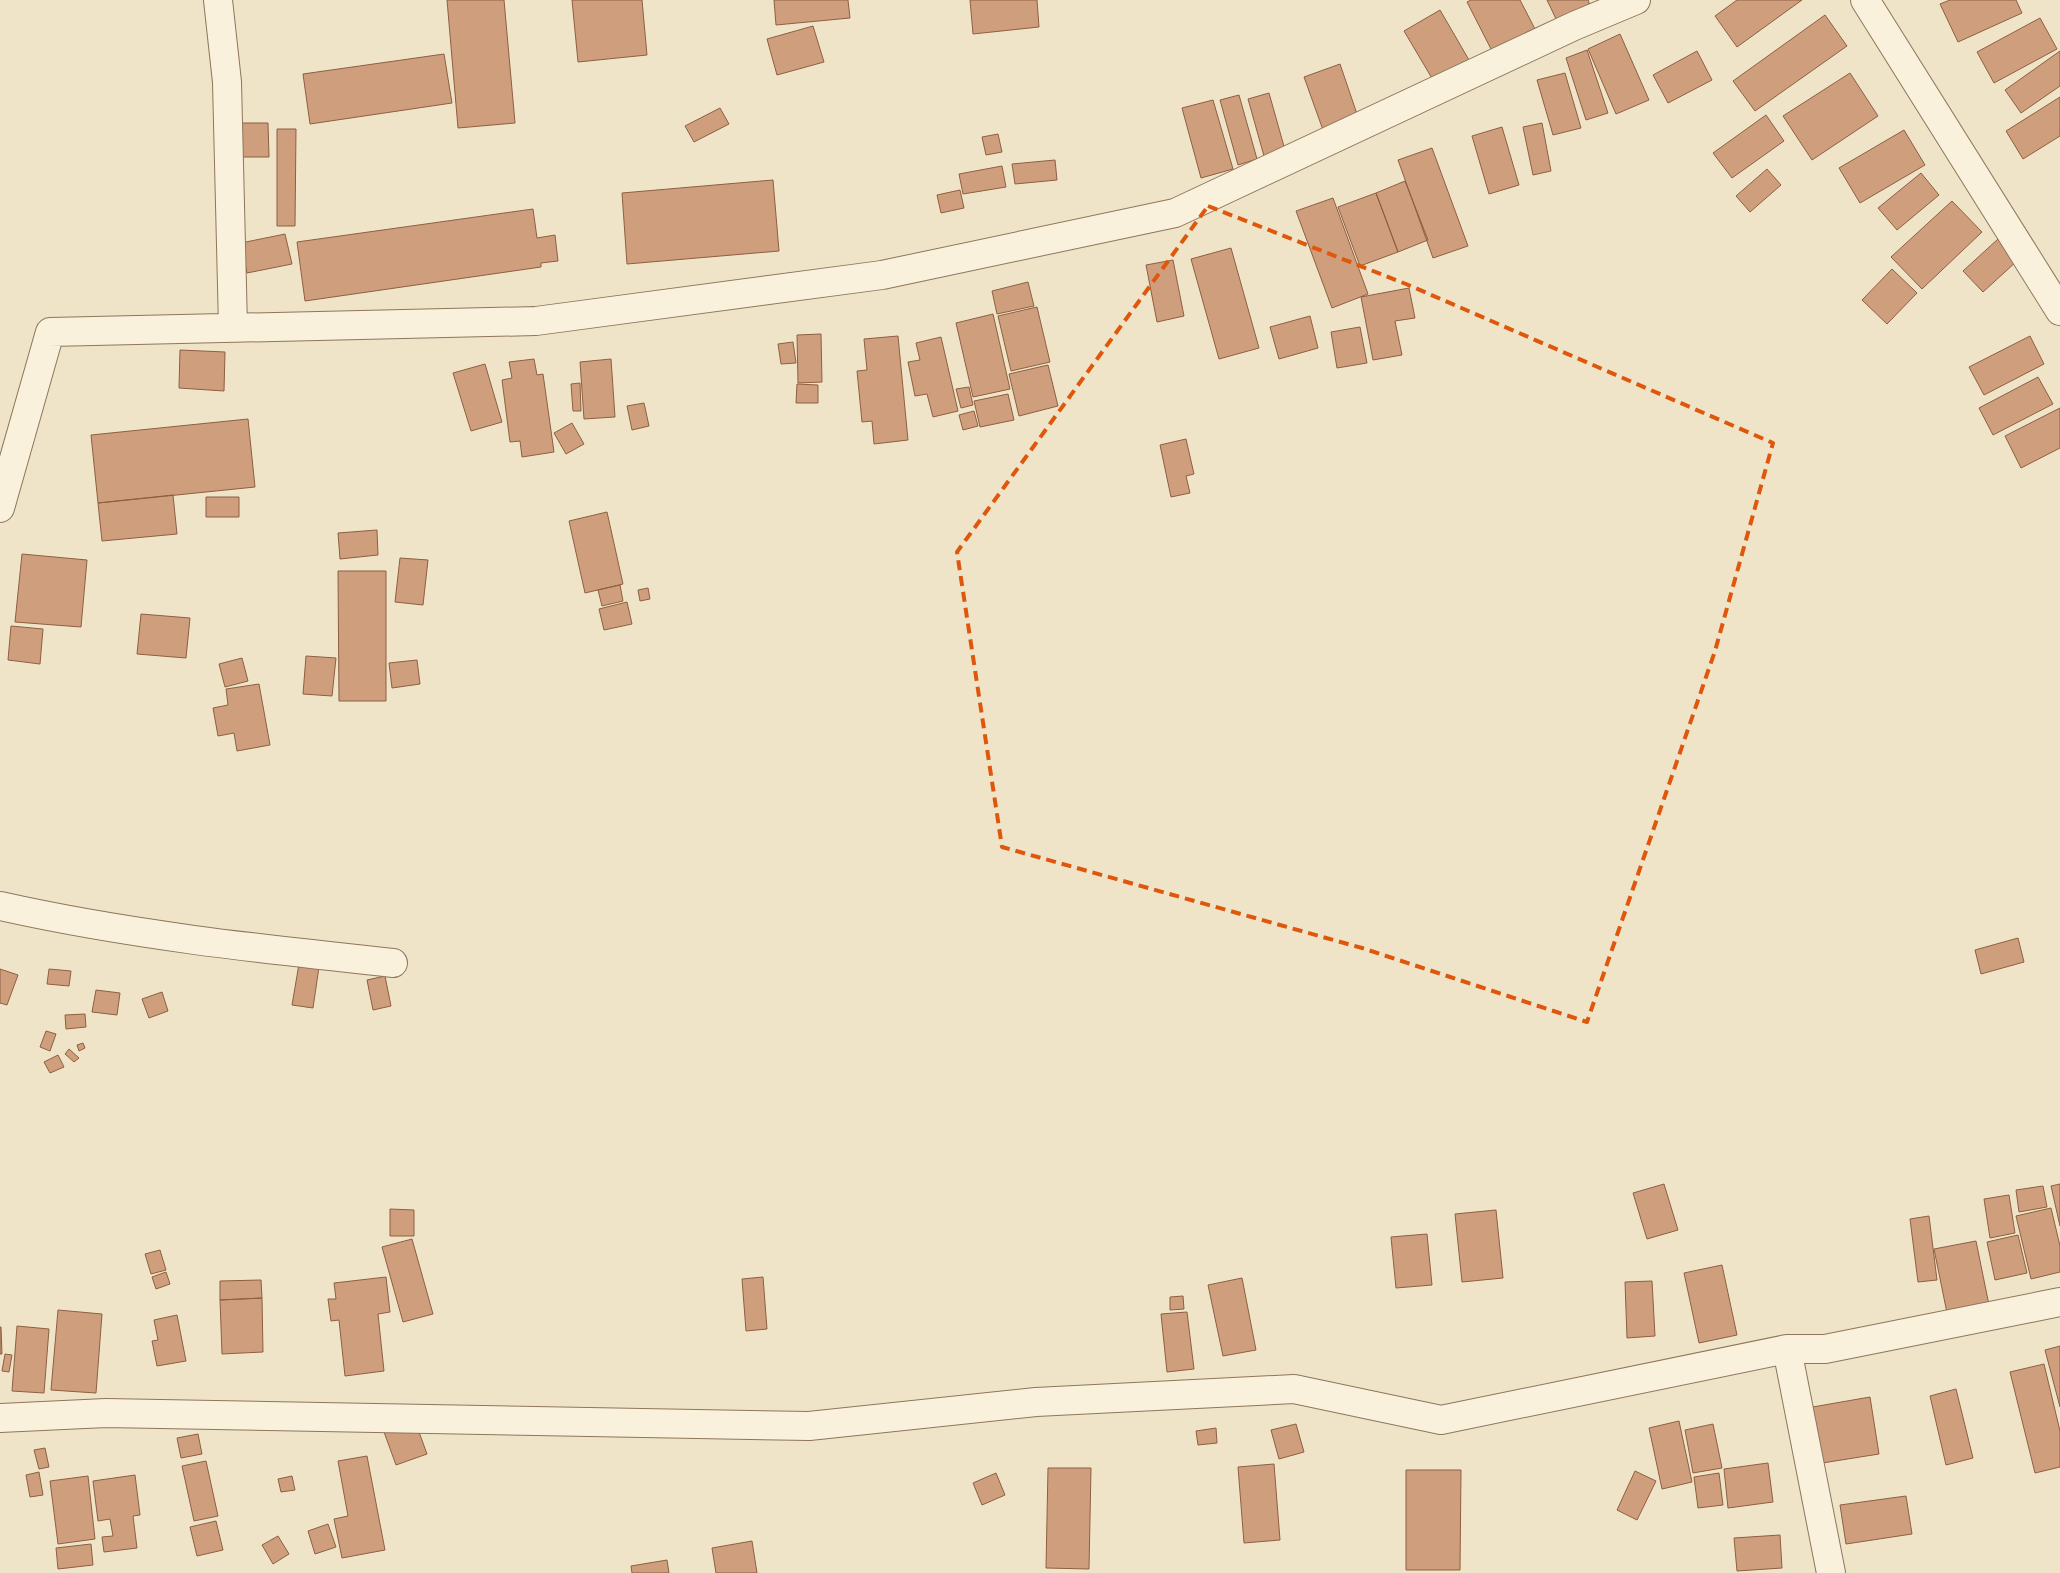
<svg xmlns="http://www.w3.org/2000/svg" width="2060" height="1573" font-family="'Playfair Display',serif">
<rect width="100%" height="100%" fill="#f0e4c8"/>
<path fill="#cf9f7d" stroke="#8d5f41" d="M 447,0 L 504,0 L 515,123 L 458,128 Z
M 572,0 L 642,0 L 647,55 L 578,62 Z
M 774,0 L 848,0 L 850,18 L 776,25 Z
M 970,0 L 1037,0 L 1039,27 L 973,34 Z
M 1471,0 L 1520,0 L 1535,29 L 1492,51 L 1467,2 Z
M 1547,0 L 1588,0 L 1590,5 L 1557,21 Z
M 1737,0 L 1802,0 L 1737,47 L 1715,16 Z
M 1950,0 L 2016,0 L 2022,13 L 1958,42 L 1940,4 Z
M 1440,10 L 1469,60 L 1433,80 L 1404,31 Z
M 1825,15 L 1847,46 L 1755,111 L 1733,81 Z
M 2040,18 L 2057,49 L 1994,83 L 1977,52 Z
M 813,26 L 824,62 L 777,75 L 767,39 Z
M 1620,34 L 1649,100 L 1616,114 L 1588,49 Z
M 1587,50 L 1608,113 L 1586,120 L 1566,58 Z
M 1697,51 L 1712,80 L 1668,103 L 1653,75 Z
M 2060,51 L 2060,86 L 2021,113 L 2005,90 Z
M 444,54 L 452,103 L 310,124 L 303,74 Z
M 1340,64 L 1358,117 L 1323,130 L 1304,77 Z
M 1565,73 L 1581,128 L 1553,135 L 1537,80 Z
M 1850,73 L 1878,116 L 1812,160 L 1783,116 Z
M 1269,93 L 1285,150 L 1264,156 L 1248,99 Z
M 1239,95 L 1257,159 L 1238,165 L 1220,100 Z
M 2060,97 L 2060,136 L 2023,159 L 2006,131 Z
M 1213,100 L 1233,169 L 1201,178 L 1182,108 Z
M 720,108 L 729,124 L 694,142 L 685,126 Z
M 1766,115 L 1784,141 L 1732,178 L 1713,153 Z
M 241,123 L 268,123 L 269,157 L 241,157 Z
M 1542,123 L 1551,171 L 1533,175 L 1523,127 Z
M 1502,127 L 1519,185 L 1489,194 L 1472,136 Z
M 277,129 L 296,129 L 295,226 L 277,226 Z
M 1904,130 L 1925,165 L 1860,203 L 1839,168 Z
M 998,134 L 1002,152 L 986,155 L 982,137 Z
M 1432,148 L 1468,246 L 1433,258 L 1398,160 Z
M 1055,160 L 1057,180 L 1015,184 L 1012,164 Z
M 1002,166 L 1006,187 L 963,194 L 959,174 Z
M 1767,169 L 1781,185 L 1750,212 L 1736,196 Z
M 1921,173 L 1939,195 L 1897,230 L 1878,208 Z
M 773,180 L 779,251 L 627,264 L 622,193 Z
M 1405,181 L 1428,240 L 1398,252 L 1376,193 Z
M 960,190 L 964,208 L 941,213 L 937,195 Z
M 1376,193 L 1398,252 L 1360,266 L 1338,207 Z
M 1333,198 L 1368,294 L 1332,308 L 1296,211 Z
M 1952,201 L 1982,232 L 1922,289 L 1891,257 Z
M 533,209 L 537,238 L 555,235 L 558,261 L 541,263 L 541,267 L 305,301 L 297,242 Z
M 285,234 L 292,264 L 247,273 L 241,243 Z
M 1998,239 L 2017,261 L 1983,292 L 1963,271 Z
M 1231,248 L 1259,348 L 1219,359 L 1191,259 Z
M 1173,260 L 1184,316 L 1157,322 L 1146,265 Z
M 1892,269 L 1917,293 L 1887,324 L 1862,300 Z
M 1028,282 L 1034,306 L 997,314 L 992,291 Z
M 1409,288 L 1415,318 L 1395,321 L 1402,355 L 1373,360 L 1361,297 Z
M 1037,307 L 1050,362 L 1011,371 L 998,316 Z
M 993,314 L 1010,389 L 973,397 L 956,323 Z
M 1310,316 L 1318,348 L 1279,359 L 1270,327 Z
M 1360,327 L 1367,363 L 1337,368 L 1331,332 Z
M 821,334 L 822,382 L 798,383 L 797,335 Z
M 898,336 L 908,440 L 874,444 L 872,421 L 862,422 L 857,371 L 867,370 L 864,339 Z
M 2030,336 L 2044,364 L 1984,395 L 1969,367 Z
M 941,337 L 958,411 L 933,417 L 927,394 L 915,396 L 908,362 L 920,360 L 916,343 Z
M 793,342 L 796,363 L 781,364 L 778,344 Z
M 180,350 L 225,352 L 224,391 L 179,388 Z
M 534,359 L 537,375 L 543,374 L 554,452 L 522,457 L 520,441 L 510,442 L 502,380 L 512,378 L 509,362 Z
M 611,359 L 615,417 L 584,419 L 580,362 Z
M 485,364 L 502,422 L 471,431 L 453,373 Z
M 1048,365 L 1058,406 L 1019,416 L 1009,374 Z
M 2038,377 L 2053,404 L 1993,435 L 1979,408 Z
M 580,383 L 581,411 L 573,411 L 571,384 Z
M 797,384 L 818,385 L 818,403 L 796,403 Z
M 969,387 L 973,405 L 961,408 L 956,389 Z
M 1008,394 L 1014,420 L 980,427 L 974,401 Z
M 644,403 L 649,426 L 632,430 L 627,406 Z
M 2060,408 L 2060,448 L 2021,468 L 2005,436 Z
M 974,411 L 978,426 L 963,430 L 959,415 Z
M 248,419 L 255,487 L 98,503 L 91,435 Z
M 572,423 L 584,444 L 566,454 L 554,433 Z
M 1186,439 L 1194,474 L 1186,476 L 1190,493 L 1171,497 L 1160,445 Z
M 173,495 L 177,534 L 102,541 L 98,503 Z
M 206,497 L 239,497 L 239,517 L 206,517 Z
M 607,512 L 623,584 L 585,593 L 569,521 Z
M 377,530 L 378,555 L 340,559 L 338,533 Z
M 22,554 L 87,560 L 81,627 L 15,622 Z
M 400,558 L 428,560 L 423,605 L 395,602 Z
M 338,571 L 386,571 L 386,701 L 339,701 Z
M 620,585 L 623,601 L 602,606 L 598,590 Z
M 648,588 L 650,599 L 640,601 L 638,590 Z
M 627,602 L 632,624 L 604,630 L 599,609 Z
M 141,614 L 190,618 L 186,658 L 137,654 Z
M 11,626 L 43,629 L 40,664 L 8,660 Z
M 306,656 L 336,658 L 332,696 L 303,694 Z
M 242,658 L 248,681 L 225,687 L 219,664 Z
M 417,660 L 420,684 L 392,688 L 389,663 Z
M 259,684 L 270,745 L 237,751 L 234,733 L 218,736 L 213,708 L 228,705 L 226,689 Z
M 2018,938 L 2024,962 L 1981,974 L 1975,950 Z
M 299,964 L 319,967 L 313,1008 L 292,1005 Z
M 0,969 L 18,975 L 7,1005 L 0,1003 Z
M 49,969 L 71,971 L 69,986 L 47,984 Z
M 385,976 L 391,1006 L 373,1010 L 367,980 Z
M 96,990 L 120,993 L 117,1015 L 92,1012 Z
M 162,992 L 168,1011 L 149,1018 L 142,999 Z
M 85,1014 L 86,1027 L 66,1029 L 65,1015 Z
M 46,1031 L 56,1034 L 50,1051 L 40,1047 Z
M 83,1043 L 85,1048 L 79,1051 L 77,1045 Z
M 69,1049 L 79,1058 L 74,1062 L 65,1054 Z
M 58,1055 L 64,1067 L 50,1073 L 44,1062 Z
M 1664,1184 L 1678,1230 L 1647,1239 L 1633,1193 Z
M 2060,1184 L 2060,1226 L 2051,1186 Z
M 2043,1186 L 2047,1207 L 2019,1212 L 2016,1190 Z
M 2009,1195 L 2015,1233 L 1990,1238 L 1984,1199 Z
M 2051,1208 L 2060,1246 L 2060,1272 L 2031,1279 L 2016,1216 Z
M 390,1209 L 414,1210 L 414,1236 L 390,1236 Z
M 1496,1210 L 1503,1278 L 1462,1282 L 1455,1214 Z
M 1929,1216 L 1937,1280 L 1918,1282 L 1910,1219 Z
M 1427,1234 L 1432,1285 L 1396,1288 L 1391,1237 Z
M 2018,1235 L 2027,1273 L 1995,1280 L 1987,1242 Z
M 412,1239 L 433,1314 L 403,1322 L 382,1247 Z
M 1976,1241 L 1989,1305 L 1947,1313 L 1934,1249 Z
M 160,1250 L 166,1270 L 151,1274 L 145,1254 Z
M 1722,1265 L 1737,1335 L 1699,1343 L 1684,1273 Z
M 166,1272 L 170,1284 L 156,1289 L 152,1277 Z
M 386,1277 L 390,1312 L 378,1314 L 384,1371 L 345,1376 L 339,1320 L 331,1321 L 328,1299 L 336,1299 L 334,1283 Z
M 763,1277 L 767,1329 L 746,1331 L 742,1279 Z
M 1242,1278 L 1256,1350 L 1223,1356 L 1208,1285 Z
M 261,1280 L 262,1298 L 220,1300 L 220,1281 Z
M 1652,1281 L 1655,1336 L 1627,1338 L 1625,1282 Z
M 1183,1296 L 1184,1309 L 1170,1310 L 1170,1297 Z
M 262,1298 L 263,1352 L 222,1354 L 220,1300 Z
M 58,1310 L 102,1314 L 96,1393 L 51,1390 Z
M 1187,1312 L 1194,1369 L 1167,1372 L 1161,1314 Z
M 177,1315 L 186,1361 L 157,1366 L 152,1341 L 158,1340 L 154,1320 Z
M 17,1326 L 49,1329 L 44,1393 L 12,1391 Z
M 0,1327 L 1,1327 L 2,1354 L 0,1354 Z
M 2060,1346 L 2060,1407 L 2045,1350 Z
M 5,1354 L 12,1355 L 9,1372 L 2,1371 Z
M 2044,1364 L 2060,1431 L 2060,1467 L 2035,1473 L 2010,1372 Z
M 1956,1389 L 1973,1458 L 1946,1465 L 1930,1396 Z
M 1870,1397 L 1879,1454 L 1816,1464 L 1807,1408 Z
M 415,1421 L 427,1454 L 396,1465 L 384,1432 Z
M 1679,1421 L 1692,1482 L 1662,1489 L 1649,1428 Z
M 1296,1424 L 1304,1452 L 1279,1459 L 1271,1430 Z
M 1713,1424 L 1722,1468 L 1693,1473 L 1685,1430 Z
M 1216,1428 L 1217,1443 L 1198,1445 L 1196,1431 Z
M 198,1434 L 202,1454 L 181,1458 L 177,1438 Z
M 45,1448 L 49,1467 L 39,1469 L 34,1450 Z
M 367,1456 L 385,1550 L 342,1558 L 334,1519 L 348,1516 L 338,1461 Z
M 206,1461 L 218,1516 L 194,1521 L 182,1466 Z
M 1768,1463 L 1773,1502 L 1728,1508 L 1724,1469 Z
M 1274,1464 L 1280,1540 L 1244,1543 L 1238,1467 Z
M 1048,1468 L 1091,1468 L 1089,1569 L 1046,1568 Z
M 1406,1470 L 1461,1470 L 1460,1570 L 1406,1570 Z
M 1635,1471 L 1656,1481 L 1637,1520 L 1617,1510 Z
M 39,1472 L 43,1495 L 30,1497 L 26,1475 Z
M 996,1473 L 1005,1495 L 982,1505 L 973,1483 Z
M 1719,1473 L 1723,1505 L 1698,1508 L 1694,1477 Z
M 135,1475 L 140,1515 L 133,1516 L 137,1548 L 104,1552 L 102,1537 L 113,1536 L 110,1519 L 98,1521 L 93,1481 Z
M 88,1476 L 95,1539 L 58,1544 L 50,1481 Z
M 292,1476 L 295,1490 L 281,1492 L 278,1479 Z
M 1906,1496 L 1912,1534 L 1846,1544 L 1840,1505 Z
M 216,1521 L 223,1550 L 197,1556 L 190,1527 Z
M 328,1524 L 336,1547 L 315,1554 L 308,1531 Z
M 1780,1535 L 1782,1568 L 1737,1571 L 1734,1538 Z
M 278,1536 L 289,1554 L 273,1564 L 262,1545 Z
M 752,1541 L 757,1573 L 716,1573 L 712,1548 Z
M 91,1544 L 93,1565 L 58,1569 L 56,1548 Z
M 667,1560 L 669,1573 L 632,1573 L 631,1566 Z"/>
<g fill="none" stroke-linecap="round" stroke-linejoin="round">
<defs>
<path id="minor" d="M 218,0 L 227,82 L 233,327
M 1865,0 L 2060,311
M 0,508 L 50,332 L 536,321 L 882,275 L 1175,213 L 1574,26 L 1636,0
M 0,906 C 129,935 262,949 393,963
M 1787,1349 L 1831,1573
M 0,1418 L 106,1413 L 809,1426 L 1036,1402 L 1294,1389 L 1441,1420 L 1787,1349 L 1825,1349 L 2060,1302"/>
</defs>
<use href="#minor" stroke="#8d765c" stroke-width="30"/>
<use href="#minor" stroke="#faf1dc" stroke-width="28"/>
</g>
<path fill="none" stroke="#df570d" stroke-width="4" stroke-dasharray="10 6" stroke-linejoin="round" d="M 1208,206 L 1406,284 L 1773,443 L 1715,651 L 1587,1022 L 1362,948 L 1002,847 L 957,552 Z"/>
</svg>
